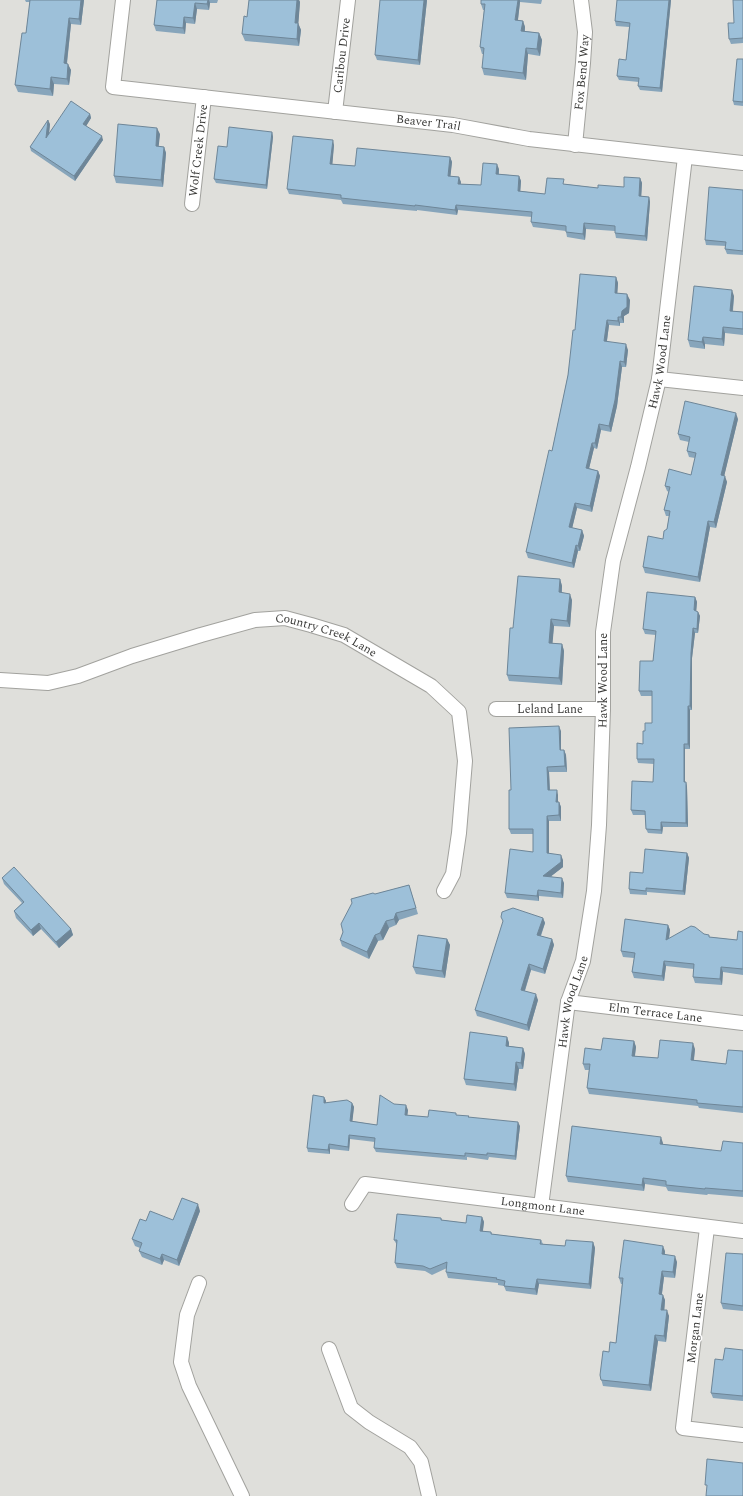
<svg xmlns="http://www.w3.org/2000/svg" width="743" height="1496" font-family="Spectral,serif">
<rect width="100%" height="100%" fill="#dfdfdb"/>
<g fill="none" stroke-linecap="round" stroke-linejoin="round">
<defs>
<g id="minor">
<path id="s1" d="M 123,0 L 113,87 L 453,125 L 529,139 L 743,163"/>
<path id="s2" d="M 335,112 L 348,0"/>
<path id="s3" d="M 575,145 L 583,63 L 585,32 L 581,0"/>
<path id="s4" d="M 192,204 L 204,97"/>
<path d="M 659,379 L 743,388"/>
<path id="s5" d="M 0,680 L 48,683 L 78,676 L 132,656 L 201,635 L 255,620 L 285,618 L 311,625 L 344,635 L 431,686 L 459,712 L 465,761 L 459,833 L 453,874 L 444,891"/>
<path id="s6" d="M 496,709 L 603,709"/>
<path id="s7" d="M 568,1002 L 743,1023"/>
<path id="s8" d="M 352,1204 L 365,1184 L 743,1231"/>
<path id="s9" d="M 541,1206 L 568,1002 L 583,961 L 594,891 L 599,825 L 603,709 L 603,632 L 613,561 L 638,467 L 659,379 L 685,157"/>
<path d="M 707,1228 L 683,1428 L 743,1435"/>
<path d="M 199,1283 L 187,1315 L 181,1362 L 189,1386 L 242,1496"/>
<path d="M 329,1349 L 351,1408 L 369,1422 L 410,1447 L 421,1462 L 429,1496"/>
</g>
</defs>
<use href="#minor" stroke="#a2a29e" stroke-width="16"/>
<use href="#minor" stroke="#fff" stroke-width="14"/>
</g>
<path fill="#87a5bb" d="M 25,0 L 84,0 L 81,25 L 71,24 L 67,64 L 71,70 L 69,85 L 54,84 L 53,96 L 18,92 L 15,85 L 26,33 L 30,2 L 26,2 Z
M 157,0 L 218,0 L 217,3 L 210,3 L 209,10 L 197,9 L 195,24 L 186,23 L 185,34 L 156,31 L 154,25 Z
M 249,0 L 299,0 L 300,2 L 298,23 L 301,30 L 299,46 L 245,41 L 242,34 L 247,17 Z
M 427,0 L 420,65 L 377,60 L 375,55 Z
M 481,0 L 542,0 L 541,4 L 520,2 L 518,20 L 523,21 L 525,27 L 525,31 L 539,33 L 542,40 L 540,56 L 528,54 L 526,80 L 484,75 L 482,68 L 484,54 L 482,54 L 480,47 L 484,10 L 483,10 L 481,4 Z
M 671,0 L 662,92 L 640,90 L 638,86 L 639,82 L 619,80 L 617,76 L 626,60 L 629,27 L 616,26 L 615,21 Z
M 743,0 L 743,43 L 731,44 L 729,39 L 734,23 Z
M 743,59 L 743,106 L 734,105 L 733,101 Z
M 90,114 L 91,118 L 86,126 L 103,140 L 75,181 L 31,151 L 30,147 L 50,124 L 49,134 Z
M 272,132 L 273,137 L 267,189 L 216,183 L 214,179 L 227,147 Z
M 160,134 L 158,146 L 164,147 L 166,153 L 163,187 L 116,183 L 114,176 Z
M 334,145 L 332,164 L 355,166 L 450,157 L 452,162 L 450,176 L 459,177 L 461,184 L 481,185 L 499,169 L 499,174 L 519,176 L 521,181 L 520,191 L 545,194 L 565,184 L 598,188 L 624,187 L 640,178 L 642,183 L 641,196 L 649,197 L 650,202 L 647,241 L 616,238 L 615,233 L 615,231 L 586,229 L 585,240 L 567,237 L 566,232 L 566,231 L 533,227 L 531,222 L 532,217 L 458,210 L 457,215 L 417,210 L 417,211 L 343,204 L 341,200 L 289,194 L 287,189 Z
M 743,190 L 743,255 L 727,254 L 725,249 L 726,246 L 706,245 L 705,240 Z
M 616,277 L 618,283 L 617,293 L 630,300 L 629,313 L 624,316 L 624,323 L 620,323 L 620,326 L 609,325 L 607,341 L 628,350 L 626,367 L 622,367 L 617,406 L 611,432 L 601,430 L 597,449 L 594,448 L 589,468 L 598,471 L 600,476 L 592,512 L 577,508 L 572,528 L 582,530 L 584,536 L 580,551 L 578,551 L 574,568 L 528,558 L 526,552 L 552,451 L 568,375 L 575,330 Z
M 734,296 L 733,311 L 743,312 L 743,335 L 725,333 L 724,346 L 705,344 L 705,349 L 690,347 L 688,340 Z
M 738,419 L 724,476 L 727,482 L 716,528 L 710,527 L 700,582 L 645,573 L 643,567 L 663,539 L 667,529 L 669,516 L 666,516 L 664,510 L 669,492 L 667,491 L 665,486 L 691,475 L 695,458 L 689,457 L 687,451 L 689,442 L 680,440 L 678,434 Z
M 560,579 L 562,586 L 562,593 L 572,600 L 570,627 L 554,626 L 552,643 L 562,644 L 564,651 L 562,685 L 509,681 L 507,675 L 513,628 Z
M 695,597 L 697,602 L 696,611 L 698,612 L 700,616 L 698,633 L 695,633 L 692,658 L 692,710 L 690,710 L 690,749 L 685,749 L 685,782 L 686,782 L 687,787 L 688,827 L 663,827 L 662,834 L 648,833 L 646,829 L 645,815 L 633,815 L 631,810 L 653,782 L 654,764 L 638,763 L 637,759 L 643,744 L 645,731 L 652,723 L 652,696 L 641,696 L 639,691 L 653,661 L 656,635 L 645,634 L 643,629 Z
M 561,731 L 561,750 L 564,750 L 566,755 L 567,772 L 549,772 L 550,790 L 558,795 L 558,802 L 559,802 L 561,807 L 561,821 L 549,821 L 549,853 L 563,860 L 563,867 L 551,876 L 564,883 L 563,898 L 539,896 L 539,901 L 507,898 L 505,893 L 533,852 L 533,834 L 511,834 L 509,829 L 511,790 Z
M 687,853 L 689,858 L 685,895 L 647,892 L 647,895 L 630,894 L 629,889 L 643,873 Z
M 2,878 L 71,929 L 73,935 L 59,948 L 41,929 L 33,936 L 16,918 L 14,911 L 22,903 L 4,884 Z
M 409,885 L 418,914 L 399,920 L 396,925 L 389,928 L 383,940 L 378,941 L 369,959 L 342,946 L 340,940 L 343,932 L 375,894 Z
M 543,918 L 545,923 L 541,936 L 552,939 L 554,945 L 545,974 L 531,970 L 525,991 L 538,1000 L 529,1031 L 477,1016 L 475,1010 Z
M 668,925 L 670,930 L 669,938 L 704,934 L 710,937 L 737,940 L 743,932 L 743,975 L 723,972 L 722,985 L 695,983 L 693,977 L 694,969 L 666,966 L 664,981 L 634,978 L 632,972 L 634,958 L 623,957 L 621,951 Z
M 447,939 L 450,945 L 445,978 L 416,974 L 413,967 Z
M 507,1037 L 509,1043 L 509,1046 L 523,1048 L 525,1054 L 523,1069 L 519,1069 L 516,1091 L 466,1085 L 464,1079 Z
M 634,1041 L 636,1047 L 635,1056 L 658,1058 L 695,1049 L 694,1060 L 726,1064 L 743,1051 L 743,1113 L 699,1108 L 698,1106 L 589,1094 L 587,1088 L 589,1070 L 585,1070 L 583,1064 L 601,1050 Z
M 324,1097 L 326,1101 L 326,1103 L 352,1103 L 354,1107 L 352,1121 L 377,1125 L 394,1104 L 408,1110 L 407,1115 L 428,1117 L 457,1115 L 520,1126 L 516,1160 L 489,1157 L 488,1160 L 467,1157 L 467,1160 L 376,1152 L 374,1148 L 375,1142 L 350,1139 L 349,1151 L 330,1149 L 330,1154 L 308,1152 L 307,1148 Z
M 663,1143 L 663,1144 L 721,1151 L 743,1143 L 743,1197 L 708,1194 L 707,1195 L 668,1191 L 666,1187 L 645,1184 L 644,1191 L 568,1182 L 566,1176 Z
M 200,1211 L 179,1266 L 164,1260 L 162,1265 L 142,1257 L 139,1251 L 140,1248 L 135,1246 L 132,1239 L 146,1221 L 173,1220 Z
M 482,1217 L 484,1222 L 483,1231 L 491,1232 L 492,1234 L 541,1240 L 543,1244 L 565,1246 L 593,1242 L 595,1248 L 591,1289 L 539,1284 L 537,1295 L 506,1291 L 504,1286 L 498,1285 L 498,1283 L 448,1278 L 446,1272 L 447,1268 L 432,1275 L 425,1271 L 397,1268 L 395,1263 L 397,1245 L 394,1240 L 441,1218 L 442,1220 L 466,1223 Z
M 665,1251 L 665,1255 L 677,1262 L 675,1278 L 664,1277 L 662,1294 L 665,1300 L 664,1310 L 669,1316 L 666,1342 L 658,1341 L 651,1391 L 603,1386 L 600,1375 L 609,1352 L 616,1343 L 622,1284 L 621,1284 L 619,1278 Z
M 743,1254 L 743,1311 L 723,1309 L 721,1303 Z
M 743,1350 L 743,1401 L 713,1398 L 711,1393 L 723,1360 Z"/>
<path fill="#6e8698" d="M 81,0 L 84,0 L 81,25 L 79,19 Z
M 208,0 L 209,0 L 210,3 L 209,10 L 207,4 Z
M 297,0 L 299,0 L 300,2 L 298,29 L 295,23 Z
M 424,0 L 427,0 L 420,65 L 418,60 Z
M 518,0 L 520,0 L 520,2 L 517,27 L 515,20 Z
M 669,0 L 671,0 L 662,92 L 660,88 Z
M 195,3 L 197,9 L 195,24 L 193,18 Z
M 184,17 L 186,23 L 185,34 L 183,28 Z
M 69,18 L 71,24 L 66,70 L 64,63 Z
M 523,21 L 525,27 L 524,38 L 521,31 Z
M 298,23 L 301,30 L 299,46 L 297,39 Z
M 539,33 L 542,40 L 540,56 L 537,49 Z
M 526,48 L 528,54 L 526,80 L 523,73 Z
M 68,64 L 71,70 L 69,85 L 67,79 Z
M 51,77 L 54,84 L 53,96 L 50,89 Z
M 90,114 L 91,118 L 85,128 L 83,124 Z
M 48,120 L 50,124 L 48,143 L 46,138 Z
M 157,128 L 160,134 L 158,153 L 156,146 Z
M 272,132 L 273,137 L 267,189 L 266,185 Z
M 102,136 L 103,140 L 75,181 L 74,176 Z
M 333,140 L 334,145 L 332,169 L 330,164 Z
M 164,147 L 166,153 L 163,187 L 161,180 Z
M 450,157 L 452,162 L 450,181 L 448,176 Z
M 497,164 L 499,169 L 498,179 L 496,174 Z
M 519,176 L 521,181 L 520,196 L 518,191 Z
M 459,177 L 461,182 L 460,189 L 458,184 Z
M 640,178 L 642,183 L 641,201 L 639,196 Z
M 649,197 L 650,202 L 647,241 L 645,236 Z
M 456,205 L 458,210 L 457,215 L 455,210 Z
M 584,223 L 586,229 L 585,240 L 583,234 Z
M 616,277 L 618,283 L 617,299 L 615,293 Z
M 732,290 L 734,296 L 732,317 L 730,311 Z
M 627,294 L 630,300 L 629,313 L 624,316 L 624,323 L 621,317 L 622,311 Z
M 618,317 L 620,323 L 620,326 L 618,321 Z
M 607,320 L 609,325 L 606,347 L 604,341 Z
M 723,327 L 725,333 L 724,346 L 722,339 Z
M 703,337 L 705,344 L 705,349 L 702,342 Z
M 626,344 L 628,350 L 626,367 L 624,362 Z
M 620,361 L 622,367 L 617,406 L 611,432 L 609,426 Z
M 736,413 L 738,419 L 723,481 L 721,475 Z
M 599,424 L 601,430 L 597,449 L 595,443 Z
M 592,443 L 594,448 L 588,473 L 586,468 Z
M 598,471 L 600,476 L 592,512 L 590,506 Z
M 725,476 L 727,482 L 716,528 L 714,522 Z
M 575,503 L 577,508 L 571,533 L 569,527 Z
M 708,521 L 710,527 L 700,582 L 698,577 Z
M 582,530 L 584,536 L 580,551 L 578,546 Z
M 576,545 L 578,551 L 574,568 L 572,563 Z
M 560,579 L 562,586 L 561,599 L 559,592 Z
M 570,594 L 572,600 L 570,627 L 567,621 Z
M 695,597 L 697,602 L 696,614 L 694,610 Z
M 698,612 L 700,616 L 698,633 L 697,629 Z
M 551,619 L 554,626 L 552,650 L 549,643 Z
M 693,628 L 695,633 L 692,658 L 692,710 L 690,706 L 691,653 Z
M 562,644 L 564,651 L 562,685 L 559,678 Z
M 688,706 L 690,710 L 690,749 L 688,744 Z
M 559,726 L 561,731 L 561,755 L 560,750 Z
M 684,744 L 685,749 L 685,786 L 684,782 Z
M 564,750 L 566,755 L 567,772 L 565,766 Z
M 547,767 L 549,772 L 550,795 L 548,790 Z
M 686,782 L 687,787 L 688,827 L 686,823 Z
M 557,790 L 558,795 L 558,807 L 556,802 Z
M 559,802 L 561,807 L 561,821 L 559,815 Z
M 547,816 L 549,821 L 549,858 L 547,853 Z
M 661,822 L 663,827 L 662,834 L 661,830 Z
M 687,853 L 689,858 L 685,895 L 683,891 Z
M 561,855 L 563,860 L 563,867 L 545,881 L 543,876 Z
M 562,878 L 564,883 L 563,898 L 561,893 Z
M 538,890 L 539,896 L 539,901 L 537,896 Z
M 396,913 L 399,920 L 396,925 L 394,919 Z
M 543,918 L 545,923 L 539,940 L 537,935 Z
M 386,921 L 389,928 L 383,940 L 380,933 Z
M 39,923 L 41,929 L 33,936 L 31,930 Z
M 668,925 L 670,930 L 668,946 L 666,940 Z
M 71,929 L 73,935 L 59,948 L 56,942 Z
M 375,935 L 378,941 L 369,959 L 367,952 Z
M 447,939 L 450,945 L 445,978 L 442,971 Z
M 552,939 L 554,945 L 545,974 L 543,969 Z
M 664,961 L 666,966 L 664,981 L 662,976 Z
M 529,964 L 531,970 L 523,996 L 521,990 Z
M 721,967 L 723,972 L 722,985 L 720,979 Z
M 536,994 L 538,1000 L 529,1031 L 527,1025 Z
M 507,1037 L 509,1043 L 508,1052 L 506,1046 Z
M 634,1041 L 636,1047 L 634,1061 L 632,1056 Z
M 693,1043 L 695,1049 L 693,1066 L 691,1060 Z
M 523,1048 L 525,1054 L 523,1069 L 521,1063 Z
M 516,1062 L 519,1069 L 516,1091 L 514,1084 Z
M 324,1097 L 326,1101 L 325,1108 L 324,1103 Z
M 352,1103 L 354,1107 L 352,1125 L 350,1121 Z
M 406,1105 L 408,1110 L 407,1119 L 405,1115 Z
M 518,1122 L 520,1126 L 516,1160 L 515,1156 Z
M 349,1135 L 350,1139 L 349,1151 L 348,1147 Z
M 661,1137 L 663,1143 L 662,1150 L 660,1144 Z
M 329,1144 L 330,1149 L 330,1154 L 328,1150 Z
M 643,1178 L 645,1184 L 644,1191 L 642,1185 Z
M 198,1204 L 200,1211 L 179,1266 L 177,1260 Z
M 482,1217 L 484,1222 L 482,1236 L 480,1231 Z
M 593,1242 L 595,1248 L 591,1289 L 589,1284 Z
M 663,1246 L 665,1251 L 664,1260 L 662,1254 Z
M 162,1254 L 164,1260 L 162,1265 L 160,1259 Z
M 675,1256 L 677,1262 L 675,1278 L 673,1272 Z
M 662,1271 L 664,1277 L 661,1300 L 659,1294 Z
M 537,1279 L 539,1284 L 537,1295 L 535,1289 Z
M 663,1295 L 665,1300 L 664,1315 L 661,1310 Z
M 667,1310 L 669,1316 L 666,1342 L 664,1336 Z
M 655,1335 L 658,1341 L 651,1391 L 649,1385 Z"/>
<path fill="#9dc0d9" stroke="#6e8698" d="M 30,0 L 81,0 L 79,19 L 69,18 L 64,63 L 68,64 L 67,79 L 51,77 L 50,89 L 15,85 L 22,33 L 26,33 Z
M 157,0 L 208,0 L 207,4 L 195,3 L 193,18 L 184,17 L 183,28 L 154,25 Z
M 249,0 L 297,0 L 295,23 L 298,23 L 297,39 L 242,34 L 244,16 L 247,17 Z
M 380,0 L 424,0 L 418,60 L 375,55 Z
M 481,0 L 518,0 L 515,20 L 523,21 L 521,31 L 539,33 L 537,49 L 526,48 L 523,73 L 482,68 L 484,48 L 480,47 L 485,4 L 481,4 Z
M 617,0 L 669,0 L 660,88 L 638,86 L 639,78 L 617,76 L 619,59 L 626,60 L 630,23 L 615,21 Z
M 733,0 L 743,0 L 743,38 L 729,39 L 728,23 L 734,23 Z
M 737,59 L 743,59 L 743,102 L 733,101 Z
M 71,101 L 90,114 L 83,124 L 102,136 L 74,176 L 30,147 L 48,120 L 46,138 Z
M 118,124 L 157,128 L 156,146 L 164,147 L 161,180 L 114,176 Z
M 229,127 L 272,132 L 266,185 L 214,179 L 218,146 L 227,147 Z
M 293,136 L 333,140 L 330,164 L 355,166 L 357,148 L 450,157 L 448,176 L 459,177 L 458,184 L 481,185 L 483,163 L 497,164 L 496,174 L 519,176 L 518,191 L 545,194 L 547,178 L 564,179 L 563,184 L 598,188 L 598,185 L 624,187 L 624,177 L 640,178 L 639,196 L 649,197 L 645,236 L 615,233 L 615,226 L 584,223 L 583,234 L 566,232 L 566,226 L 531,222 L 532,212 L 456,205 L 455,210 L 415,205 L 415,206 L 341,198 L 341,195 L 287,189 Z
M 709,187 L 743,190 L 743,251 L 725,249 L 726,242 L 705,240 Z
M 580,274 L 616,277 L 615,293 L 627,294 L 627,307 L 622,311 L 621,317 L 618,317 L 618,321 L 607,320 L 604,341 L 626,344 L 624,362 L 620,361 L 615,400 L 609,426 L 599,424 L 595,443 L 592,443 L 586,468 L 598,471 L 590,506 L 575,503 L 569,527 L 582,530 L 578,546 L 576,545 L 572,563 L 526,552 L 549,450 L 552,451 L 568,375 L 573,330 L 575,330 Z
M 694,286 L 732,290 L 730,311 L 743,312 L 743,329 L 723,327 L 722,339 L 703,337 L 702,342 L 688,340 Z
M 685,401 L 736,413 L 721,475 L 725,476 L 714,522 L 708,521 L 698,577 L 643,567 L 648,536 L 663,539 L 664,531 L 667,529 L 670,511 L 664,510 L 670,487 L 665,486 L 669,469 L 691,475 L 696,453 L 687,451 L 690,437 L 678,434 Z
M 518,576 L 560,579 L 559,592 L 570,594 L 567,621 L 551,619 L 549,643 L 562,644 L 559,678 L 507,675 L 510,628 L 513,628 Z
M 647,592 L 695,597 L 694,610 L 698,612 L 697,629 L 693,628 L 691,653 L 690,706 L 688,706 L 688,744 L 684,744 L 684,782 L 686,782 L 686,823 L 661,822 L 661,830 L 646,829 L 645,811 L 631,810 L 632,781 L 653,782 L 654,759 L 637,759 L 637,743 L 643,744 L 643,731 L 645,731 L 645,723 L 652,723 L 652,691 L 639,691 L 640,661 L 653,661 L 656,631 L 643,629 Z
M 559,726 L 560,750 L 564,750 L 565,766 L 547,767 L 548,790 L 557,790 L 556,802 L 559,802 L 559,815 L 547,816 L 547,853 L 561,855 L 561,862 L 543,876 L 562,878 L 561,893 L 538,890 L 537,896 L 505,893 L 510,849 L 533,852 L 533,829 L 509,829 L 509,790 L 511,790 L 509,728 Z
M 645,849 L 687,853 L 683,891 L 646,888 L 646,891 L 629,889 L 630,872 L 643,873 Z
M 14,867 L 71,929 L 56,942 L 39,923 L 31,930 L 14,911 L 24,902 L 2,878 Z
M 409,885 L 416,908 L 396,913 L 394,919 L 386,921 L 380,933 L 375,935 L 367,952 L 340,940 L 343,932 L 341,924 L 352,903 L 351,899 L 373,893 L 375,894 Z
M 513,908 L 543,918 L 537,935 L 552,939 L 543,969 L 529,964 L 521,990 L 536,994 L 527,1025 L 475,1010 L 503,921 L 501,917 L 502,912 Z
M 625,919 L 668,925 L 666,940 L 691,926 L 695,927 L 704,934 L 709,935 L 709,937 L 737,940 L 738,931 L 743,932 L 743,969 L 721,967 L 720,979 L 693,977 L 694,964 L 664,961 L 662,976 L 632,972 L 635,953 L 621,951 Z
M 418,935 L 447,939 L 442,971 L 413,967 Z
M 470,1032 L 507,1037 L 506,1046 L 523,1048 L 521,1063 L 516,1062 L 514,1084 L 464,1079 Z
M 603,1038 L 634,1041 L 632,1056 L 658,1058 L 660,1040 L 693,1043 L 691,1060 L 726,1064 L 728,1050 L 743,1051 L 743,1107 L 697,1103 L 697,1100 L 587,1088 L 590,1064 L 583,1064 L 585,1048 L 601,1050 Z
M 313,1095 L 324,1097 L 324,1103 L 347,1100 L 352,1103 L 350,1121 L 377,1125 L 380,1095 L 394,1104 L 406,1105 L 405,1115 L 428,1117 L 429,1110 L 456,1113 L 456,1115 L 469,1116 L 468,1117 L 518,1122 L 515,1156 L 487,1153 L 487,1155 L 465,1153 L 465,1156 L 374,1148 L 375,1138 L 349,1135 L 348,1147 L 329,1144 L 328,1150 L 307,1148 Z
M 572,1126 L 661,1137 L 660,1144 L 721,1151 L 723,1141 L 743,1143 L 743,1191 L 705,1188 L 705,1189 L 666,1185 L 666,1181 L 643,1178 L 642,1185 L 566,1176 Z
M 182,1198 L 198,1204 L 177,1260 L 162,1254 L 160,1259 L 139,1251 L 142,1243 L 132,1239 L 140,1219 L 146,1221 L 150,1211 L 173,1220 Z
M 397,1214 L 441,1218 L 441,1220 L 466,1223 L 467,1215 L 482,1217 L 480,1231 L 491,1232 L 491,1234 L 541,1240 L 540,1244 L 565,1246 L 566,1240 L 593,1242 L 589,1284 L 537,1279 L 535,1289 L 504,1286 L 505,1281 L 496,1279 L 497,1278 L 446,1272 L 447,1262 L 430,1269 L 423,1266 L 395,1263 L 397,1240 L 394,1240 Z
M 624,1240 L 663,1246 L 662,1254 L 675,1256 L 673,1272 L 662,1271 L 659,1294 L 663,1295 L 661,1310 L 667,1310 L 664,1336 L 655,1335 L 649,1385 L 601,1380 L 600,1375 L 603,1351 L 609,1352 L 610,1342 L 616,1343 L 623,1278 L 619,1278 Z
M 726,1253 L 743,1254 L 743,1306 L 721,1303 Z
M 725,1348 L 743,1350 L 743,1396 L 711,1393 L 715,1359 L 723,1360 Z
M 707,1459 L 743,1463 L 743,1496 L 706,1496 L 707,1485 L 705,1485 Z"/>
<g text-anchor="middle" stroke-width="3" stroke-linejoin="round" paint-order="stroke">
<g font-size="12" fill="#3a3a38" stroke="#fff">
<text dy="4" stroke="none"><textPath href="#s2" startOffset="57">Caribou Drive</textPath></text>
<text dy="4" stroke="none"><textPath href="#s3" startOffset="73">Fox Bend Way</textPath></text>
<text dy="4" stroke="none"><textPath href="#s1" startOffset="405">Beaver Trail</textPath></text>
<text dy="4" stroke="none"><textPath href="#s4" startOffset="54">Wolf Creek Drive</textPath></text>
<text dy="4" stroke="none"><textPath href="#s9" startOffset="856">Hawk Wood Lane</textPath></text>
<text dy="4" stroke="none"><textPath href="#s5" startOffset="339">Country Creek Lane</textPath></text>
<text dy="4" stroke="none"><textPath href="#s9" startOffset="531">Hawk Wood Lane</textPath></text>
<text dy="4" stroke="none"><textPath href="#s6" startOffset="54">Leland Lane</textPath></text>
<text dy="4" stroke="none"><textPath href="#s9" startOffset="207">Hawk Wood Lane</textPath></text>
<text dy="4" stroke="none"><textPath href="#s7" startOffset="88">Elm Terrace Lane</textPath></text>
<text dy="4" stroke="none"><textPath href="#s8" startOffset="203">Longmont Lane</textPath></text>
<text transform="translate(695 1328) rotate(-83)" y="4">Morgan Lane</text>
</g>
</g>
</svg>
